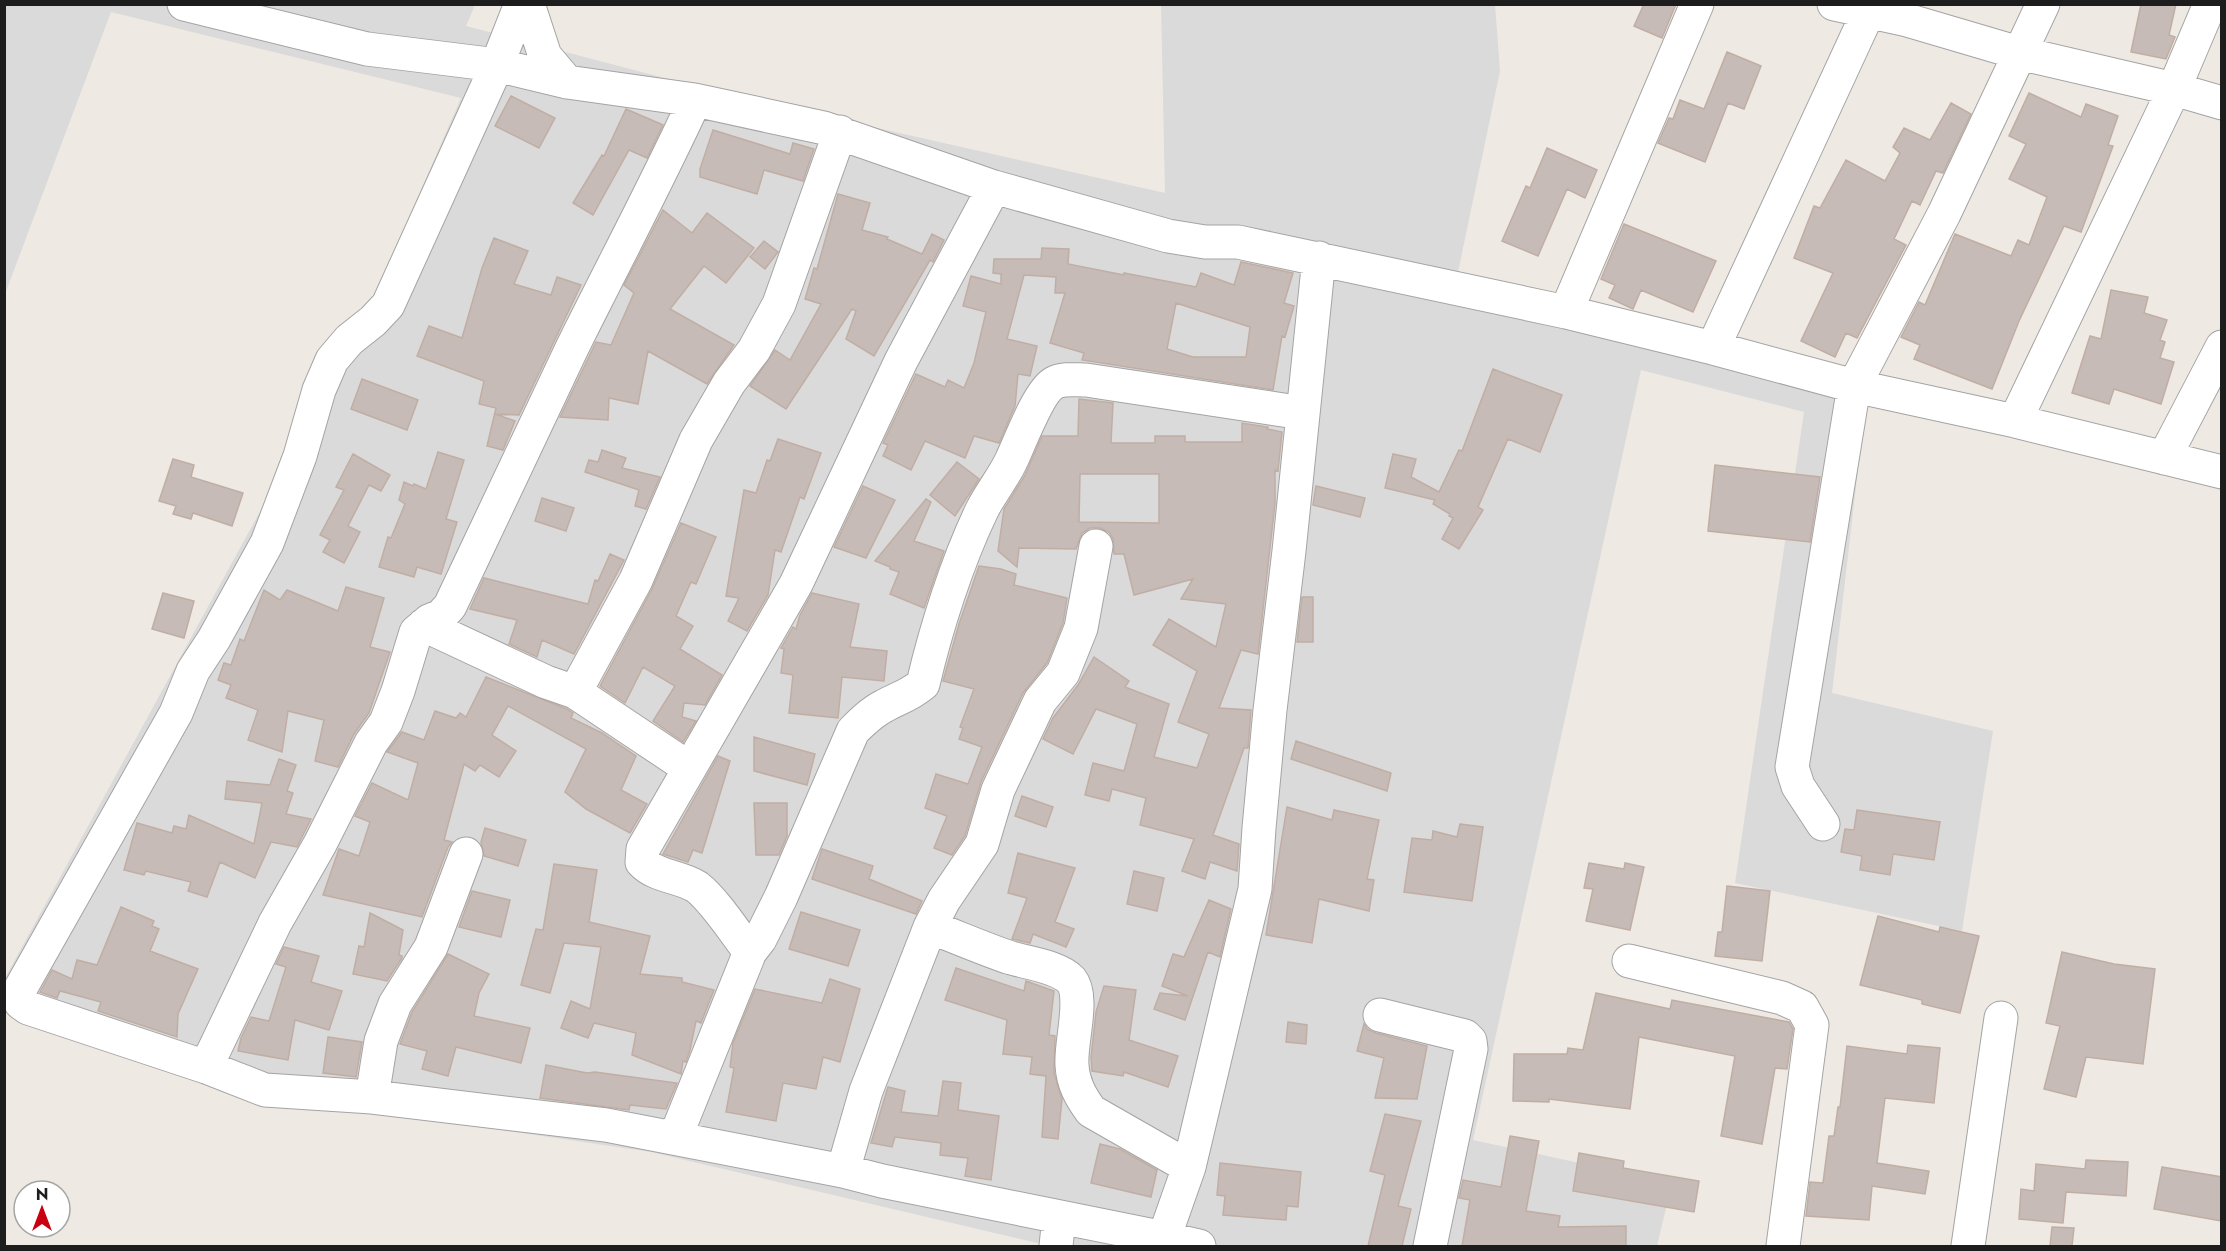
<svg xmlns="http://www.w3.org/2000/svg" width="2226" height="1251" font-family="Jost,sans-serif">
<rect width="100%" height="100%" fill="#eee9e2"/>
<path fill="#dbdada" d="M 5,5 L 475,5 L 466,26 L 718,92 L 1165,193 L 1161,5 L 1495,5 L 1500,71 L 1457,277 L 1869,375 L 1832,693 L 1993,731 L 1962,931 L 1735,883 L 1804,412 L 1641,370 L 1473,1140 L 1672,1183 L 1657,1246 L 1050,1246 L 651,1152 L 414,1117 L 270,1103 L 5,1013 L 5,978 L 363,323 L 461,98 L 111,12 L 5,294 Z"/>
<path fill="#c6bbb6" stroke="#c0aea4" stroke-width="1.5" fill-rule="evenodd" d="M 1644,4 L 1676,4 L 1662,38 L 1634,26 Z
M 2141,4 L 2176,4 L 2169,35 L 2175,37 L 2166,59 L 2131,52 Z
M 1727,52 L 1761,66 L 1744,109 L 1728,103 L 1705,162 L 1658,143 L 1669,118 L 1673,119 L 1680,100 L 1704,109 Z
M 2029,93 L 2081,117 L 2086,104 L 2118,116 L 2108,145 L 2113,146 L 2081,232 L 2064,226 L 2019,321 L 1992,389 L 1914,359 L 1920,345 L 1901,337 L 1919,302 L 1925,305 L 1955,234 L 2011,256 L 2018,240 L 2029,245 L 2047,197 L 2009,179 L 2026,144 L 2009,136 Z
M 511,96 L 555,118 L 539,148 L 495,126 Z
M 1951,103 L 1971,114 L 1943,173 L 1936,171 L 1920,205 L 1912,201 L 1894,239 L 1906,245 L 1857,338 L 1846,333 L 1835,357 L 1801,341 L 1833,273 L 1794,258 L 1814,206 L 1820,208 L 1846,160 L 1885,181 L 1900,153 L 1893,147 L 1904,128 L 1930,140 Z
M 626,109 L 663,125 L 647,158 L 629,150 L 593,215 L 573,203 L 602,155 L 604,156 Z
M 713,130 L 790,154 L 793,143 L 814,149 L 803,181 L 764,170 L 757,194 L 700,177 L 700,169 Z
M 1547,148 L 1597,170 L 1585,198 L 1567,189 L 1538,256 L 1502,241 L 1526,186 L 1530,188 Z
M 838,194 L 870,203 L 862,230 L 888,237 L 887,239 L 922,254 L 932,234 L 944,240 L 933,262 L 930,260 L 874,356 L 846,339 L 856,311 L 852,309 L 786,409 L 750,386 L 775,350 L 790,360 L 821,304 L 805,299 L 814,268 L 817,269 Z
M 663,210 L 692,233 L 707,213 L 754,248 L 726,283 L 704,266 L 670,309 L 734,345 L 707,384 L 648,351 L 638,404 L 609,398 L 608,420 L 560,417 L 596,342 L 611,345 L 634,293 L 624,285 Z
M 1624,224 L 1716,261 L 1693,312 L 1641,290 L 1633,309 L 1609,298 L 1615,285 L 1601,279 Z
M 494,238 L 528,251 L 514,284 L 551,295 L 557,277 L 581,285 L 519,415 L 495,414 L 515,421 L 503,450 L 487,446 L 496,408 L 479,404 L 484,381 L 417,356 L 429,326 L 462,338 L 482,268 Z
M 764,241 L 778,252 L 765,269 L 750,257 Z
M 1042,248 L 1069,249 L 1068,264 L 1124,275 L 1124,273 L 1196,287 L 1201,273 L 1234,285 L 1241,262 L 1293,273 L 1284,303 L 1294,306 L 1285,337 L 1282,336 L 1273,390 L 1082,360 L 1084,353 L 1050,343 L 1065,293 L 1055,293 L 1056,277 L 1024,275 L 1007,339 L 1037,346 L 1030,376 L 1018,374 L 1015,406 L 999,443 L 974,436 L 965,458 L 925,441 L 911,470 L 883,456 L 888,445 L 883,443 L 916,374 L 945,387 L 948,380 L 964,388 L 974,363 L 986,312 L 963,306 L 971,276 L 1001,284 L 1001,274 L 993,273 L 994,259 L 1041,259 ZM 1176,303 L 1250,327 L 1246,357 L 1193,357 L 1167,349 Z
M 2111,290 L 2148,297 L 2144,313 L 2167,320 L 2160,340 L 2165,342 L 2160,358 L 2174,362 L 2161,404 L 2114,389 L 2109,404 L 2072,393 L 2090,336 L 2101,339 Z
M 1493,369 L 1562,395 L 1540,452 L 1508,439 L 1478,507 L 1483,510 L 1459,549 L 1442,539 L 1453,518 L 1449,516 L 1450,514 L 1433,504 L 1435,500 L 1385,488 L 1393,454 L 1416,459 L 1411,477 L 1439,492 L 1459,450 L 1462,451 Z
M 362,379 L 418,400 L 407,430 L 351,409 Z
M 1079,399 L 1113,403 L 1111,443 L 1155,443 L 1155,436 L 1185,436 L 1185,442 L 1242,442 L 1242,423 L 1268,427 L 1267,429 L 1282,432 L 1278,471 L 1275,470 L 1275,503 L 1258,654 L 1241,650 L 1219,708 L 1251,710 L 1248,748 L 1244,748 L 1213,835 L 1239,844 L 1237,871 L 1210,862 L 1205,879 L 1182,871 L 1194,839 L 1140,825 L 1146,798 L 1112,789 L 1109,801 L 1085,795 L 1093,763 L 1124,771 L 1137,724 L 1096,709 L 1073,754 L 1043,739 L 1053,718 L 1078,685 L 1094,657 L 1129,681 L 1125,687 L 1169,704 L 1154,757 L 1197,768 L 1209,734 L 1178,722 L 1197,671 L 1153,645 L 1169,619 L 1216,647 L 1226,604 L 1181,599 L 1193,579 L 1134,595 L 1124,554 L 1114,554 L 1113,539 L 1109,532 L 1100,528 L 1090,528 L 1082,533 L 1076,549 L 1019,548 L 1017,567 L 998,551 L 1004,509 L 1025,475 L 1042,436 L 1078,436 ZM 1080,474 L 1159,474 L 1159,523 L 1079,522 Z
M 778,439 L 821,453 L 804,499 L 800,497 L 781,552 L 775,550 L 768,595 L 747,631 L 728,621 L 739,598 L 726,596 L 744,490 L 756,493 L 767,460 L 770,461 Z
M 602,450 L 626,458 L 622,468 L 660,477 L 646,509 L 635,506 L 639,490 L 585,472 L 589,460 L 598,462 Z
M 438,452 L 464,460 L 446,519 L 457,522 L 441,574 L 417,567 L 414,577 L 379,567 L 388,537 L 391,538 L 405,504 L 399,500 L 404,482 L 413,486 L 414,484 L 426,489 Z
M 353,454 L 390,475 L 381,491 L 369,485 L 348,526 L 360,532 L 344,563 L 323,552 L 330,540 L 320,535 L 344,490 L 336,487 Z
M 173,459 L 194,465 L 191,477 L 243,493 L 232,526 L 193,513 L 191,519 L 173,514 L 176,506 L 159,501 Z
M 957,462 L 979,479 L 955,516 L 930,495 Z
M 1715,465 L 1820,477 L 1810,542 L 1708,531 Z
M 863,486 L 895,500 L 866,558 L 834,547 Z
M 1316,486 L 1365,498 L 1360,517 L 1313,505 Z
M 542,498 L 574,508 L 566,531 L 535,521 Z
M 926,499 L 931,502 L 914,541 L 944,551 L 924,608 L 890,594 L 899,572 L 890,569 L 890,567 L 875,561 Z
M 681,523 L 716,537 L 696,584 L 691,582 L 676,616 L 693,626 L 680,649 L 722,675 L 705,705 L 684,703 L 682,717 L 696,721 L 683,742 L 653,721 L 675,686 L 643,667 L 625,703 L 600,686 L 652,589 Z
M 610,554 L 624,560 L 574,654 L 542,640 L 537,657 L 509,644 L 517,620 L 470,609 L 484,578 L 588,604 L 595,580 L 598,581 Z
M 979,566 L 1001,569 L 1016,574 L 1014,585 L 1067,598 L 1063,623 L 1047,663 L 1023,693 L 981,782 L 965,836 L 952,855 L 934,848 L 947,816 L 925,808 L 936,774 L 968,784 L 982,747 L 959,739 L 963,728 L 960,727 L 974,689 L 943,681 L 959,624 Z
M 346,587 L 384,598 L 370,647 L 390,652 L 369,713 L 354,734 L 338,767 L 315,761 L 324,720 L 288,711 L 282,752 L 248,740 L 258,710 L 226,698 L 231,685 L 218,680 L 224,663 L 231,665 L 240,639 L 244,641 L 264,590 L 280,600 L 287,590 L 338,611 Z
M 163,593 L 194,601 L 184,638 L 152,629 Z
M 812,593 L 859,604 L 850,647 L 887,651 L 884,681 L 842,677 L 838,718 L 789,713 L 793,675 L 781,673 L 784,649 L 781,648 L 793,627 L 796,629 L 800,615 Z
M 1302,597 L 1313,597 L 1313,642 L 1297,642 Z
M 486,677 L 567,709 L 573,713 L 571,718 L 602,733 L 636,756 L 621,790 L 647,804 L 630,833 L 586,809 L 565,792 L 586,749 L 508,706 L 492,735 L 516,751 L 499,777 L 480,765 L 475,771 L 464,764 L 444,840 L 452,842 L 448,847 L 422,917 L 323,895 L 339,849 L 359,856 L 370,822 L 355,816 L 372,783 L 408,800 L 418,763 L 387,752 L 402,732 L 424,740 L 435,711 L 456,718 L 460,713 L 466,717 Z
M 754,737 L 815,754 L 807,785 L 754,771 Z
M 1296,741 L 1391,773 L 1387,791 L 1291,759 Z
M 718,756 L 730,761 L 702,853 L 693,850 L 688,862 L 663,854 Z
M 279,759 L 296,765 L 287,791 L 293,793 L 286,814 L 311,819 L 297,847 L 271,842 L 255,878 L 220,862 L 207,897 L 188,891 L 191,882 L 146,871 L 144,875 L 124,870 L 137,823 L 172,833 L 174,826 L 186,829 L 189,815 L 254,844 L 262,803 L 225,799 L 227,781 L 270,785 Z
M 1022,796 L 1053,807 L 1046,827 L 1015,816 Z
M 754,803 L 787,803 L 787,836 L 779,855 L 756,855 Z
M 1287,807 L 1332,820 L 1334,810 L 1379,820 L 1367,879 L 1374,880 L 1369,911 L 1319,899 L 1312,943 L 1266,935 Z
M 1857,810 L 1940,822 L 1934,860 L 1893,854 L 1890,875 L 1860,870 L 1862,856 L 1841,852 L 1845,829 L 1854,830 Z
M 1460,824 L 1483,827 L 1472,901 L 1404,892 L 1412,838 L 1432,840 L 1433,831 L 1457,837 Z
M 485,828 L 526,840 L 518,866 L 484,856 L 481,842 Z
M 822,849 L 873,866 L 869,879 L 922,901 L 916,914 L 812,879 Z
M 1018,853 L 1075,868 L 1055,922 L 1074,929 L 1066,947 L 1033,934 L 1030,943 L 1012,939 L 1027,898 L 1008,893 Z
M 1589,863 L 1624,869 L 1625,863 L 1644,867 L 1630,930 L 1586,921 L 1593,889 L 1584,888 Z
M 554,864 L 597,870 L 589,922 L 650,936 L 640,974 L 682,978 L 682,982 L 714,990 L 701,1023 L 696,1021 L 690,1050 L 686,1062 L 683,1061 L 681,1074 L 632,1055 L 636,1033 L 594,1023 L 588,1038 L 561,1028 L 571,1001 L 590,1009 L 601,947 L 564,943 L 550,993 L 521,985 L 536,929 L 543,930 Z
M 1134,871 L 1164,878 L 1157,911 L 1127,904 Z
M 1727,886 L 1770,891 L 1762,961 L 1715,956 L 1718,932 L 1722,932 Z
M 472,891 L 510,900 L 501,937 L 459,927 Z
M 1209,900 L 1231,909 L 1220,957 L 1208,952 L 1185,1020 L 1154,1009 L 1160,993 L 1188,996 L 1162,986 L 1173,954 L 1184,957 Z
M 121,907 L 154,921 L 152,926 L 159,929 L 150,951 L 198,969 L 178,1014 L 177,1037 L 98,1011 L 101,1002 L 60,991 L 57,998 L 40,992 L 52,970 L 72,979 L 77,960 L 97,965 Z
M 801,912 L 860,930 L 848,966 L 789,949 Z
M 370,913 L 403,930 L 399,955 L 402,956 L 402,958 L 387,981 L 353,974 L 359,946 L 364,947 Z
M 1878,916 L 1939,932 L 1940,927 L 1979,936 L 1960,1013 L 1922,1004 L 1922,1000 L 1860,985 Z
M 284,947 L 319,956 L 311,982 L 342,991 L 329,1030 L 295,1020 L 288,1060 L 238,1051 L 241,1038 L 251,1017 L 269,1021 L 286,967 L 276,964 Z
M 2062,952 L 2114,964 L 2155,969 L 2143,1064 L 2086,1057 L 2076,1097 L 2044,1089 L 2060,1026 L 2046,1023 Z
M 448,954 L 489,974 L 479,993 L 474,1016 L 530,1028 L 521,1063 L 456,1047 L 448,1076 L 422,1069 L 427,1051 L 400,1044 L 412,1012 Z
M 956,968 L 1024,991 L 1026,981 L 1054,991 L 1049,1035 L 1055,1036 L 1054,1073 L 1062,1099 L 1058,1139 L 1042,1137 L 1046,1076 L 1030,1074 L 1032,1057 L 1003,1054 L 1007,1020 L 945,1000 Z
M 830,979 L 860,989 L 840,1062 L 823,1057 L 816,1089 L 783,1083 L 776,1121 L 726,1112 L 734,1068 L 730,1067 L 733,1043 L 755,989 L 822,1003 Z
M 1104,986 L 1136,990 L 1129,1040 L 1178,1056 L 1168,1087 L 1124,1072 L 1123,1076 L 1092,1071 L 1091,1057 L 1096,1012 Z
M 1596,993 L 1670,1009 L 1672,1000 L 1789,1022 L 1793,1029 L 1787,1069 L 1775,1068 L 1762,1144 L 1721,1136 L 1735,1056 L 1639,1037 L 1630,1109 L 1549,1099 L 1549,1102 L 1513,1101 L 1514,1054 L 1567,1054 L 1568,1048 L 1583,1050 Z
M 1288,1022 L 1307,1025 L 1306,1044 L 1286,1042 Z
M 1364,1024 L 1367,1029 L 1376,1033 L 1427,1046 L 1417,1099 L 1375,1098 L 1384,1058 L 1357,1051 Z
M 328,1037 L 362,1042 L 356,1077 L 323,1073 Z
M 1908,1045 L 1940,1048 L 1934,1103 L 1885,1098 L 1877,1163 L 1929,1171 L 1925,1194 L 1872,1186 L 1869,1220 L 1806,1216 L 1810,1182 L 1823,1183 L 1829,1136 L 1834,1136 L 1838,1107 L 1840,1107 L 1847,1046 L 1907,1054 Z
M 546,1065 L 587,1073 L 595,1072 L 677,1083 L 666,1109 L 630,1105 L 629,1110 L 540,1098 Z
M 943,1081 L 961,1083 L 958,1110 L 999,1116 L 991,1180 L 965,1176 L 968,1158 L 940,1155 L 941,1143 L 895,1137 L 892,1147 L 871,1143 L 888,1087 L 905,1091 L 901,1112 L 938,1116 Z
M 1385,1114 L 1421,1121 L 1398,1206 L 1411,1209 L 1402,1246 L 1368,1246 L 1385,1175 L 1370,1171 Z
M 1510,1136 L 1539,1141 L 1526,1211 L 1560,1216 L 1558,1227 L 1626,1226 L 1626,1246 L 1462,1246 L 1470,1200 L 1459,1198 L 1463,1180 L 1501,1187 Z
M 1100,1144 L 1120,1149 L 1157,1170 L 1151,1197 L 1091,1183 Z
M 1579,1153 L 1624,1161 L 1623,1168 L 1699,1181 L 1694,1212 L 1573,1191 Z
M 2086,1160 L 2128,1162 L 2126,1196 L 2066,1192 L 2063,1223 L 2019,1219 L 2021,1189 L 2034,1191 L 2036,1164 L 2085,1169 Z
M 1220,1163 L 1301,1172 L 1298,1207 L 1287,1206 L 1286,1220 L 1223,1215 L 1225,1196 L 1217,1195 Z
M 2162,1167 L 2222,1177 L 2222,1221 L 2154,1209 Z
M 2052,1227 L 2074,1228 L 2072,1246 L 2050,1246 Z"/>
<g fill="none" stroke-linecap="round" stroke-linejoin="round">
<defs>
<path id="minor" d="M 184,4 L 367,49 L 497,65 L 567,82 L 695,100 L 824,128 L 994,187 L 1168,236 L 1205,242 L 1238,242 L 1566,312 L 1713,348 L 1854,386 L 2015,421 L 2222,472
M 521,4 L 497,65 L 388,305 L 373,321 L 349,340 L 332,360 L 319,390 L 300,456 L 267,543 L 214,639 L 193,671 L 176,713 L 19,991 L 21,1003 L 28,1008 L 206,1067 L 265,1090 L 372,1097 L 606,1125 L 843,1171 L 882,1181 L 1164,1238 L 1199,1246
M 528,4 L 545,56 L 567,82
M 1834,4 L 1907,20 L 2019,53 L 2174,89 L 2222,103
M 1566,312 L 1697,4
M 1713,348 L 1872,4
M 2015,421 L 2174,89 L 2210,4
M 2164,458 L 2222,347
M 424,625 L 546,682 L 575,692 L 689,768
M 575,692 L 636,580 L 696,440 L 729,383 L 754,350 L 779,304 L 840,132
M 1823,824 L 1798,786 L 1792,767 L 1854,386 L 1944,214 L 2043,4
M 930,927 C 957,937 984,949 1011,958 C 1028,963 1059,967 1071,980 C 1085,997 1070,1043 1072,1065 C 1073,1083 1080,1096 1091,1111 L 1189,1167
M 750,952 L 760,939 L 781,897 L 853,731 C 862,722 872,712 884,706 C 900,697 907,697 923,684 C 936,628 957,562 982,510 C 991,492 1004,477 1012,459 C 1020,442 1039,391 1054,383 C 1063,378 1076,380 1086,380 L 1303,413
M 1629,961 L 1782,998 L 1802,1007 L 1812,1025 L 1783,1246
M 1380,1015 L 1465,1036 L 1470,1041 L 1471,1049 L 1430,1246
M 206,1067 L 275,923 L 320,844 L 371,743 L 386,722 L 398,691 L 416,632 L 429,621 L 441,616 L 450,606 C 491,520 531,433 572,348 C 613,265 657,183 695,100
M 372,1097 L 381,1041 L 395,1004 L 431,947 L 466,854
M 675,1138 L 750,952 C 736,934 715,901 697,887 C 680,876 656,877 642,862 L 643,849 L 796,584 L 901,361 L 994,187
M 843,1171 L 866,1091 L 930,927 L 944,900 L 982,844 L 998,790 L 1040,701 L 1063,673 L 1081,628 L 1096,546
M 1164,1238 L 1189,1167 L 1255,889 L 1259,828 L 1270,710 L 1289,551 L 1319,258
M 1056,1246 L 1059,1217
M 1968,1246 L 2001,1018"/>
</defs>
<use href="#minor" stroke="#a4a4a4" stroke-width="35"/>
<use href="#minor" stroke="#fff" stroke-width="33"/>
</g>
<rect width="2226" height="1251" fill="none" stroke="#1d1d1d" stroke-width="12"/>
<g transform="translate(42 1209)"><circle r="28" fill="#ffffff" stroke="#a5a5a5" stroke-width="1.5"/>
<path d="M0-4.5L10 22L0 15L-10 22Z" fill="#c90010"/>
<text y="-9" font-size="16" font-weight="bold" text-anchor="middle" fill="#1d1d1d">N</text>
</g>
</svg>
